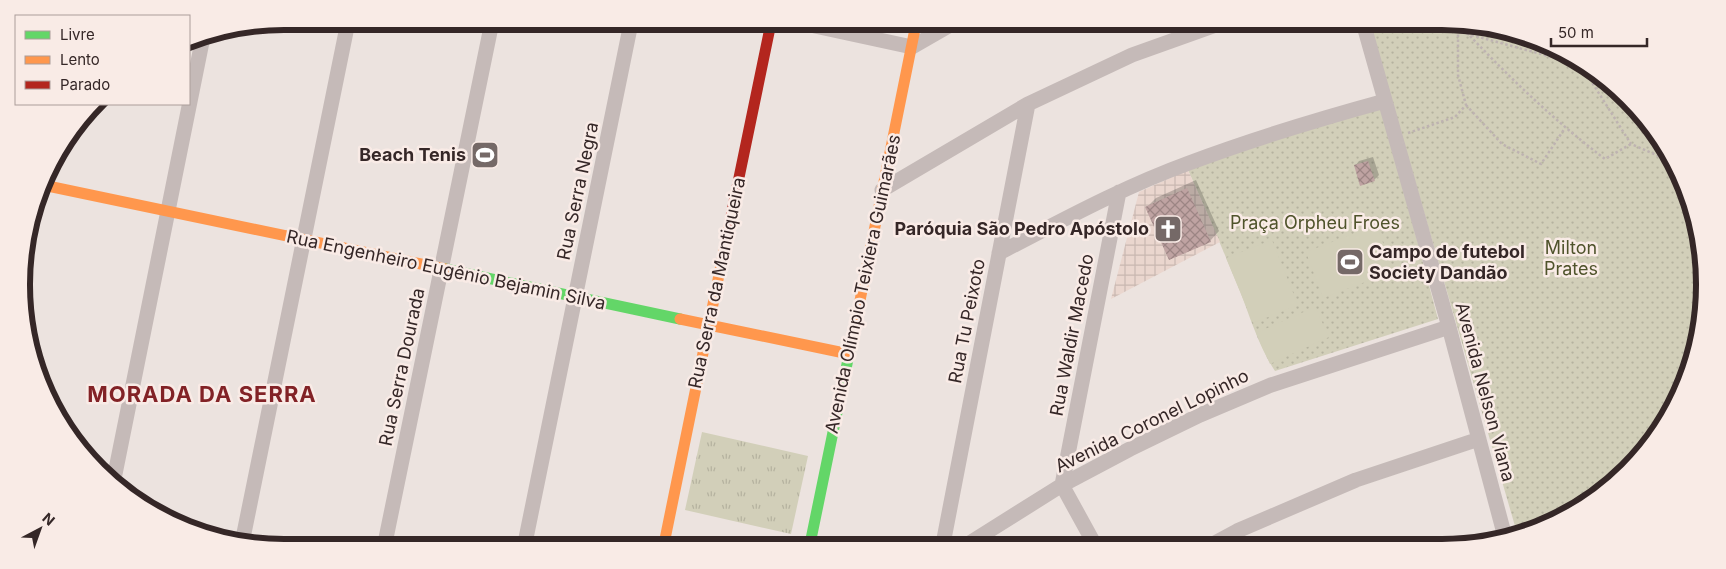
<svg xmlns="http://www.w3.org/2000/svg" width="1726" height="569" font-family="Inter,sans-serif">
<defs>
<pattern id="grass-tufts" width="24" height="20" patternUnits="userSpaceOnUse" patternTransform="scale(1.25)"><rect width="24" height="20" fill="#d2cfb9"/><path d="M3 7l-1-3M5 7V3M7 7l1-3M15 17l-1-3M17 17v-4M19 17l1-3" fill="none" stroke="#b5b29f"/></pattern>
<pattern id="park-dots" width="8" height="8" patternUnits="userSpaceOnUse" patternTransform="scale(1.25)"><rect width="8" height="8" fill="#d2cfb9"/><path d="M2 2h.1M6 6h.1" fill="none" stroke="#b5b29f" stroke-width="1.8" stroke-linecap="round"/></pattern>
<pattern id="plaza-grid" width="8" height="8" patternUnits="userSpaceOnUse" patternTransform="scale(1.25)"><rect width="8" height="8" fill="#ead6ce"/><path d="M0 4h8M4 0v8" fill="none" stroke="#c9b8b1"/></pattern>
<pattern id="building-cross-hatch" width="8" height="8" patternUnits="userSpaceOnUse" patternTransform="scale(1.25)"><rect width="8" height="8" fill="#bfa3a2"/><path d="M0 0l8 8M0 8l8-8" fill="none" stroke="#9c8584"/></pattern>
</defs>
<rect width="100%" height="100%" fill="#ece3df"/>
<path fill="url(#grass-tufts)" d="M 702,432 L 808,456 L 791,534 L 685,510 Z"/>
<path fill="url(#park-dots)" d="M 1370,26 L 1493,26 L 1588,66 L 1661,138 L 1700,233 L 1700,336 L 1670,416 L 1627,471 L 1558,520 L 1517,533 Z
M 1381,105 L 1438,319 L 1275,371 C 1259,347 1250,317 1240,291 C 1223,250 1206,210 1188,170 L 1288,132 Z"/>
<path fill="#d2cfb9" d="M 1376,225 L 1394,271 L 1323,298 L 1306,252 Z
M 1272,240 L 1298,305 L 1253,323 L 1226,258 Z
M 1315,307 L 1329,337 L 1270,364 L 1256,333 Z"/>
<path fill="url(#plaza-grid)" d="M 1188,170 L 1220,242 L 1111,299 L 1139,192 Z"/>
<path fill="#0003" d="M 1373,157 L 1379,175 L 1374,180 L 1355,166 L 1359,161 Z
M 1196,180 L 1219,231 L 1210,241 L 1146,208 L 1156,198 Z"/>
<path fill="url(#building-cross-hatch)" d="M 1368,161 L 1375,181 L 1360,186 L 1354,165 Z
M 1187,188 L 1211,242 L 1169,260 L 1145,207 Z"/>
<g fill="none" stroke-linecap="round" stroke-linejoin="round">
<path stroke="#beb3b1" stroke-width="2.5" stroke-dasharray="2.5 2.5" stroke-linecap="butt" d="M 1458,30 L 1467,26
M 1457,31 L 1581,65 L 1631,144 L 1670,161
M 1470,36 C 1512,80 1556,122 1605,159 L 1631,144
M 1466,105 L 1502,144 L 1541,164 L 1565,128
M 1408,133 L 1455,117 L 1466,105 L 1458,75 L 1458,26"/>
<path stroke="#c5bab8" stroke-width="15" d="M 801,23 L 912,47 L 952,24
M 1364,26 L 1449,327 L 1505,537
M 882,190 L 1028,104 L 1132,55 L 1216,25
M 999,253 C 1061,221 1123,187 1189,163 C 1253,139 1319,119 1385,101
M 114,479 L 203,37
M 242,543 L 348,22
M 385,543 L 492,22
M 525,543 L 631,23
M 943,544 L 1028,104
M 968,544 L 1062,485 L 1130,449 L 1200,415 L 1271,385 L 1449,327
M 1095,545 L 1062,485 L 1119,192
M 1211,545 L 1237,531 L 1356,480 L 1479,439"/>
<path stroke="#63d668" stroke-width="11" d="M 445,269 L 680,319
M 810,544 L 854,330"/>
<path stroke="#ff974d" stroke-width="11" d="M 43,185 L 445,269
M 680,319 L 849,354
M 854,330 L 916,24
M 664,544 L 730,221"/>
<path stroke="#b3261e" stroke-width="11" d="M 730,221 L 771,23"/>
</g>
<defs>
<symbol id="stadium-square" viewBox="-11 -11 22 22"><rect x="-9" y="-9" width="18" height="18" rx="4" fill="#756967" stroke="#f9ebe6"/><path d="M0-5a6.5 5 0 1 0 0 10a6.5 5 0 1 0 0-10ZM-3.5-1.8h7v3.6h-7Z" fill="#fff"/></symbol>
<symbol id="church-square" viewBox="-11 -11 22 22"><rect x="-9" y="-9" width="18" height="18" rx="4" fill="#756967" stroke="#f9ebe6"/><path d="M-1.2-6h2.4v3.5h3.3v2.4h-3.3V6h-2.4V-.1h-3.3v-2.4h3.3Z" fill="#fff"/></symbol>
</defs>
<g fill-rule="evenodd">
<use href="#stadium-square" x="469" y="139" width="32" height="32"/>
<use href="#church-square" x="1152" y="213" width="32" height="32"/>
<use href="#stadium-square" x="1334" y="246" width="32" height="32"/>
</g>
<g text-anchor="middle" stroke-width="5" stroke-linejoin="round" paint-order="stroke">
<g font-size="18" font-weight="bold" fill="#352727" stroke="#f9ebe6" text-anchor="end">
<text x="466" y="161">Beach Tenis</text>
<text x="1149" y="235">Paróquia São Pedro Apóstolo</text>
<text x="1369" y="258" text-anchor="start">Campo de futebol<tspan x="1369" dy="21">Society Dandão</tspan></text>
</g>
<g font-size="18" fill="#352727" stroke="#f9ebe6">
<text transform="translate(578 191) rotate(-78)" y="6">Rua Serra Negra</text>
<text transform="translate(446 270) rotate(12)" y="6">Rua Engenheiro Eugênio Bejamin Silva</text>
<text transform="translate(717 283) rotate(-78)" y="6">Rua Serra da Mantiqueira</text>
<text transform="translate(863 284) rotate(-78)" y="6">Avenida Olímpio Teixiera Guimarães</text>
<text transform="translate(967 321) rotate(-79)" y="6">Rua Tu Peixoto</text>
<text transform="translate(1072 335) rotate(-79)" y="6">Rua Waldir Macedo</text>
<text transform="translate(402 367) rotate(-78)" y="6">Rua Serra Dourada</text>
<text transform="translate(1485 392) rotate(75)" y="6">Avenida Nelson Viana</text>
<text transform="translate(1152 421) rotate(-26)" y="6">Avenida Coronel Lopinho</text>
</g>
<g font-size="18" fill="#4f532b" stroke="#f9ebe6">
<text x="1315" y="229">Praça Orpheu Froes</text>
<text x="1571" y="254">Milton<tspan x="1571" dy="21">Prates</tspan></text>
</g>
<g font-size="22" font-weight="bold" letter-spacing="1" fill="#822226" stroke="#f9ebe6">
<text x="202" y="402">MORADA DA SERRA</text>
</g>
</g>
<path d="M0 0H1726V569H0ZM284 30H1442A254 254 0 0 1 1696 284V285A254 254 0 0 1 1442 539H284A254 254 0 0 1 30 285V284A254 254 0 0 1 284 30Z" fill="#f9ebe6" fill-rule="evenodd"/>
<path fill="none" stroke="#352727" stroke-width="6" d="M284 30H1442A254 254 0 0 1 1696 284V285A254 254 0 0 1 1442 539H284A254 254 0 0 1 30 285V284A254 254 0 0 1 284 30Z"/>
<rect x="15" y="15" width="175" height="90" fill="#f9ebe6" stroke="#ab9d9a"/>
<rect x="25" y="31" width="25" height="8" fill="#63d668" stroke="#ab9d9a"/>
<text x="60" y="40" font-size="15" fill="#352727">Livre</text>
<rect x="25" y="56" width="25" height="8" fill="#ff974d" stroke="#ab9d9a"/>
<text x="60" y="65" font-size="15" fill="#352727">Lento</text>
<rect x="25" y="81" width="25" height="8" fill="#b3261e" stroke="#ab9d9a"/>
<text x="60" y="90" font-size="15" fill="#352727">Parado</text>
<g transform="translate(40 529) rotate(41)" stroke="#f9ebe6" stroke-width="4" paint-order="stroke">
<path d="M0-4L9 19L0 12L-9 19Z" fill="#352727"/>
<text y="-8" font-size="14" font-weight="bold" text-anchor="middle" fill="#352727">N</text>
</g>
<path d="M1551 38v8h96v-8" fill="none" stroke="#352727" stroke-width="2.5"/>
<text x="1558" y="38" font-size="15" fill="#352727" stroke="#f9ebe6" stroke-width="4" paint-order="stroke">50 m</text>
</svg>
